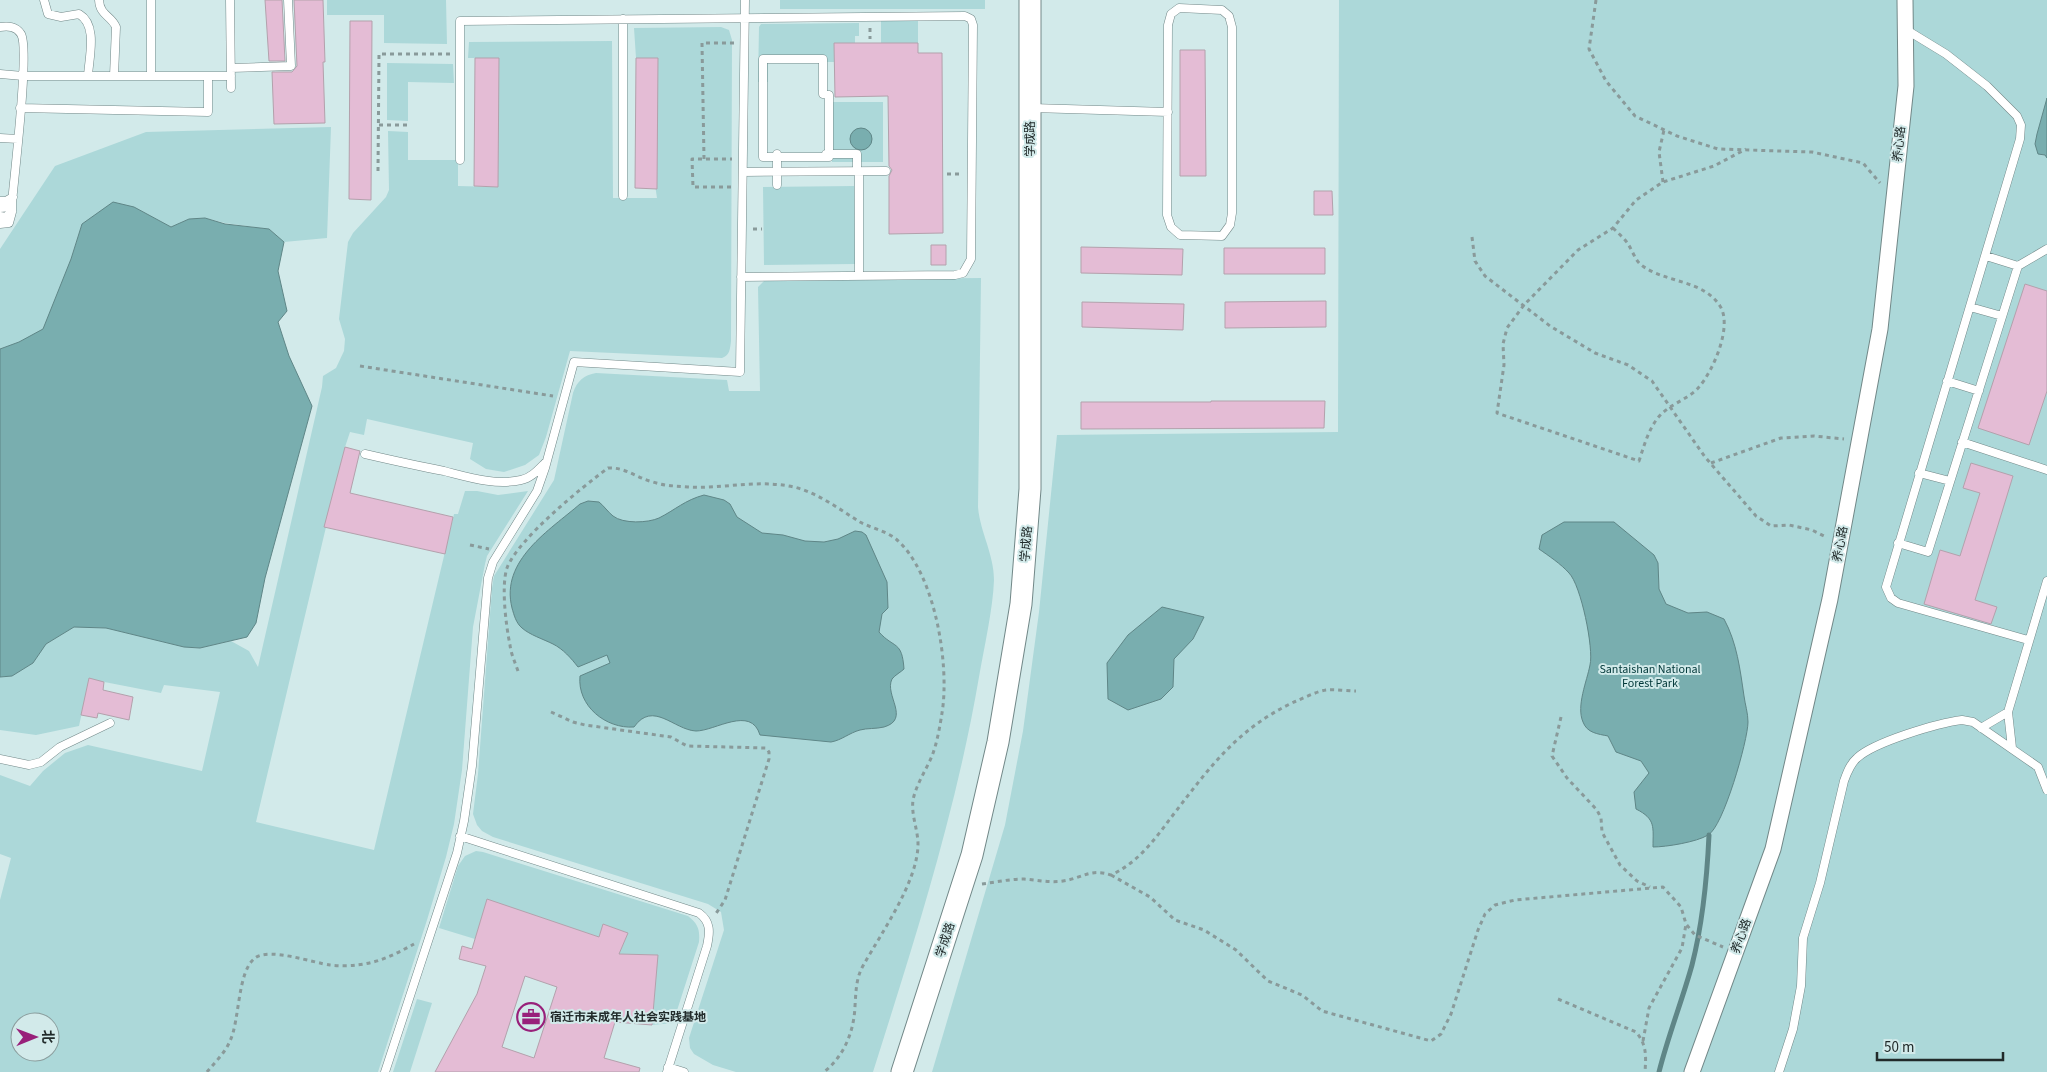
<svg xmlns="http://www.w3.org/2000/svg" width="2047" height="1072" font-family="'Source Sans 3','Noto Sans SC',sans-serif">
<rect width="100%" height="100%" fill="#d2eaea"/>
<path fill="#acd8d9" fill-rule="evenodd" d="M 327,0 L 446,0 L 447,44 L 384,43 L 384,15 L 327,15 Z
M 780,0 L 985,0 L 985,9 L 780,9 Z
M 1339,0 L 2047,0 L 2047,1072 L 932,1072 L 1005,825 L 1023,731 L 1039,612 L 1057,435 L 1338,432 Z
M 881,21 L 918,21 L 918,43 L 881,43 Z
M 859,23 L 859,36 L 855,36 L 855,43 L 834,43 L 834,62 L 768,62 L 768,82 L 758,82 L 759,27 L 761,24 Z
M 721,27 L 729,30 L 732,40 L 731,341 C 730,349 730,355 722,358 L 570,351 L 546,437 L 539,455 L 525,465 L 504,472 L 486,469 L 470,459 L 473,443 L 367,419 L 364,435 L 350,432 L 345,447 L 256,822 L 374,850 L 454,514 L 458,514 L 465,491 L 477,491 L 498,495 L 528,491 L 487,556 L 485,564 L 473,627 L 462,770 L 454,824 L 446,857 L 427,920 L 378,1072 L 0,1072 L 0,900 L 11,858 L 0,854 L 0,775 L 30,786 L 43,771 L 65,753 L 88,745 L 202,771 L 220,692 L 164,685 L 161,693 L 89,679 L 79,726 L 36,735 L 0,730 L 0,677 L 12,676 L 33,663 L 46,644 L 74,627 L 106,628 L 184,647 L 200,648 L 231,641 L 249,651 L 258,667 L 322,387 L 323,376 L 336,368 L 344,351 L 345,339 L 339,319 L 348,242 L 353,233 L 386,197 L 389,190 L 388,131 L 408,132 L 408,160 L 458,160 L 458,186 L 497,187 L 498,58 L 468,58 L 469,42 L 612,41 L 613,198 L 657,198 L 636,58 L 634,28 ZM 20,1022 L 50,1022 L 50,1052 L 20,1052 Z
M 387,63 L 453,64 L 454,83 L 408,82 L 408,121 L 387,120 Z
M 832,102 L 883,102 L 883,162 L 832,162 Z
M 331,127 L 327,238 L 284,242 L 269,229 L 225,223 L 205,218 L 189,219 L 171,227 L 134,207 L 82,224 C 76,242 53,320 42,330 C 31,339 13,344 0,349 L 0,249 L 55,166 L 146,132 Z
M 854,186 L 855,264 L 764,265 L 763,187 Z
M 981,278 L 978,507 C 980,532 994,554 994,580 C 993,609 984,648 979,677 C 956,812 914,942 873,1072 L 736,1072 L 713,1065 L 694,1054 L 690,1048 L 689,1038 L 724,930 L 721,912 L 708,904 L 493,837 L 482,831 L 477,825 L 473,814 L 478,774 L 492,588 L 494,576 L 554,480 L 573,393 C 577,381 584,375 596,373 L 727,380 L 729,391 L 760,391 L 758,287 L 765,280 Z
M 476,851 L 483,852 L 688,916 C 698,924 700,929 699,942 L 673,1023 L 652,1025 L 657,955 L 619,954 L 628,933 L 603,924 L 599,937 L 487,900 L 475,939 L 439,928 L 458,866 L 465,856 Z
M 417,999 L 432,1003 L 410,1072 L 393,1072 Z"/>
<path fill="#79aeaf" stroke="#5f8687" d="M 2047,98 L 2047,158 L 2045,155 L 2038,154 L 2035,144 L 2037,134 Z
M850 139a11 11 0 1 1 22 0a11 11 0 1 1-22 0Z
M 113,202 L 134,207 L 171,227 L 189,219 L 205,218 L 225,224 L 269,229 L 284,242 L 278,271 L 287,311 L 278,322 L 289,356 L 312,406 L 265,578 L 256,623 L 247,637 L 200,648 L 184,647 L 106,628 L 74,627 L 46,644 L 33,663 L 12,676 L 0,677 L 0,349 L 19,342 L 43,329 L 71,259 L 82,224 Z
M 704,495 L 724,500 L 730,504 L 737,517 L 762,533 L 783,535 L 805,541 L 824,542 L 838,539 L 855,531 L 862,532 L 866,535 L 887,582 L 888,608 L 882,614 L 879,632 C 894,649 902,640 904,669 C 901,672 895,675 892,679 C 884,695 911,719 884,727 C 876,729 867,728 860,730 C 849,733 842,740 831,742 L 760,735 C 751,705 715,731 696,731 C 674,730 653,700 634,727 C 606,729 577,706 580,676 L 610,663 L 607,655 L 578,667 C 571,658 563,649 553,644 C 543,639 530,635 522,628 C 516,623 514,615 512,608 C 500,560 550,530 580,504 L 588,501 L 599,502 C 604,506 608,512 613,516 C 623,524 648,523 659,518 C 675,510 685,500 704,495 Z
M 1564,522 L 1614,522 L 1654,555 L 1658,563 L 1659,589 L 1666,604 L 1688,613 L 1707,612 L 1724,619 C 1737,643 1740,669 1744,696 C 1745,704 1748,713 1748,722 C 1748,740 1723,828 1708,835 C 1697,842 1666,847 1653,847 C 1653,827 1656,819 1636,809 L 1634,792 L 1649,773 L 1641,761 L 1616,752 L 1608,736 C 1598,734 1587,733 1583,722 C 1576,706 1587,681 1590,665 C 1594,649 1581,585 1569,573 C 1561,564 1549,556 1539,549 L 1542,535 Z
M 1162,607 L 1204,617 L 1193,639 L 1174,659 L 1173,687 L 1161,699 L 1128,710 L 1108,699 L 1107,663 L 1128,635 Z"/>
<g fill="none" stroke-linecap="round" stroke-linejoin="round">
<path stroke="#5f8687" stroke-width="5" d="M 1659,1072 C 1668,1036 1682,1001 1692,965 C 1703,922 1707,879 1709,835"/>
</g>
<path fill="#e4bcd5" stroke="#b3a1ac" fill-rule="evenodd" d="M 265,0 L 282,0 L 285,61 L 269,61 Z
M 294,0 L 323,0 L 325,62 L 323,62 L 325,123 L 274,124 L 272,72 L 292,72 L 297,66 Z
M 350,21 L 372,21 L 371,200 L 349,199 Z
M 834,43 L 918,43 L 918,53 L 942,53 L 943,233 L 889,234 L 889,176 L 892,170 L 889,166 L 888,96 L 835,97 Z
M 1180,50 L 1205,50 L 1206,176 L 1180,176 Z
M 475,58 L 499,58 L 498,187 L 474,186 Z
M 636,58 L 658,58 L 657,189 L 635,188 Z
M 1314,191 L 1332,191 L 1333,215 L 1314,215 Z
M 931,245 L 946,245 L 946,265 L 931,265 Z
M 1081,247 L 1183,249 L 1182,275 L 1081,273 Z
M 1224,248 L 1325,248 L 1325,274 L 1224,274 Z
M 2025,284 L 2047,291 L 2047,391 L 2029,445 L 1978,428 Z
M 1326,301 L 1326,327 L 1225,328 L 1225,302 Z
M 1082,302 L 1184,304 L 1183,330 L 1082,327 Z
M 1211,401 L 1325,401 L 1324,428 L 1081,429 L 1081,402 L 1211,402 Z
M 345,447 L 360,451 L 350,493 L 453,517 L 445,554 L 324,527 Z
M 1971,463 L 2013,476 L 1975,600 L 1997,607 L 1991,624 L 1924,604 L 1940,550 L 1960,556 L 1980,493 L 1963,488 Z
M 89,678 L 104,682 L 103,690 L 133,697 L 129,720 L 98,713 L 97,718 L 81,715 Z
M 487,899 L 599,937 L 603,924 L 628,933 L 619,954 L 658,955 L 652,1025 L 615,1022 L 604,1058 L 640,1068 L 639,1072 L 435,1072 L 477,994 L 486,966 L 459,959 L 462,946 L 472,949 ZM 525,976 L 557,987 L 534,1058 L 502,1047 Z"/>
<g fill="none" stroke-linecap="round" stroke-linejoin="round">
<defs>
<path id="lane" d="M 44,0 L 48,14 L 61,17 L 79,14 C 98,25 89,57 88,76
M 99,0 C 100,16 111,15 116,27 L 114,76
M 151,0 L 151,76
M 230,0 L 231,88
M 1179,8 L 1222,10 L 1229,16 L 1232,27 L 1232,213 L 1230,225 L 1222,236 L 1180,235 L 1171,227 L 1167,215 L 1168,25 L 1171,14 Z
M 0,27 C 8,26 16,26 21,34 C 30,49 14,177 12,203 L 11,207 L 0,208
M 1905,29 L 1946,54 L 1987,86 L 2017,116 L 2021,125 L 2020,139 L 1886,587 L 1891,598 L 1898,603 L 2028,640
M 763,59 L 823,59 L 823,94 L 829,95 L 829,157 L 763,157 Z
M 231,68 L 291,66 L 288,0
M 0,74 L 23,76 L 231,76
M 20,108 L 208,112 L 208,76
M 1032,108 L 1168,112
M 0,138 L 18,139
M 826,154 L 857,154 L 857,172
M 460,160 L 460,21 L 965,16 L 971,19 L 973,25 L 971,259 L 963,273 L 955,275 L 741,277
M 743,172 L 886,171
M 859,172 L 859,276
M 777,185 L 777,154
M 623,196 L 623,19
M 0,201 L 6,201 L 13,197
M 0,216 L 6,217 L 12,211 L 12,203
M 0,224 L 9,223 L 12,212
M 2018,266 L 2047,249
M 1970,307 L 2002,316
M 1947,381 L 1979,391
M 1962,442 L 2047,470
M 365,454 C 391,460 418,466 444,471 C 468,477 496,486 521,480 C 531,478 538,470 545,463
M 1919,473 L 1950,481
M 1898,543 L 1928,552 L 2018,266 L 1986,256
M 2008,712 L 2047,581
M 1981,728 L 2008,712 L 2012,748
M 0,759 L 29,765 L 41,762 L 60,747 L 110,723
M 460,836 L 699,913 C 711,922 710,932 707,946 L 667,1072
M 668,1067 L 684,1072
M 385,1072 L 457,853 L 464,821 L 472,766 L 488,578 L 493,562 L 537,491 L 545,468 L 574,362 L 740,372 L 745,0
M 1779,1072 L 1793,1029 L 1801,986 L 1803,938 L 1820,883 L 1844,781 C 1847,773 1850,764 1857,758 C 1874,742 1938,723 1962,720 L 1973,722 L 2038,767 L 2047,790"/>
<path id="street" d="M 1692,1072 L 1773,849 L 1830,599 L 1880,329 L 1906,86 L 1905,0"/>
<path id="secondary" d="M 902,1072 L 972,855 L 998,742 L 1021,604 L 1030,489 L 1030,0"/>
</defs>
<use href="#lane" stroke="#728888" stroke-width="9"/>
<use href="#street" stroke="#728888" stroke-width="17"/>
<use href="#secondary" stroke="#728888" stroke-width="23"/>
<path stroke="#899a9a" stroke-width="3" stroke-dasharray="4 4" stroke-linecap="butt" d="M 1596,0 L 1589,49 L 1606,81 L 1635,116 L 1677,136 L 1718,149 L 1812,152 L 1863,163 L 1880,183
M 870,28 L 870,39
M 379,125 L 408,125
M 704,159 L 702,43 L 734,43
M 378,171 L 379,54 L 450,54
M 947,174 L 961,174
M 1663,182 L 1659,152 L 1664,130
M 731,187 L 693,187 L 692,159 L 732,159
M 1613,228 C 1618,233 1624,238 1628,244 C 1632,250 1635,259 1640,264 C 1663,283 1703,279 1720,306 C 1733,326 1713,371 1699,387 C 1688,400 1668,404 1657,419 C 1648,431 1644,446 1639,461 L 1497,413 L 1504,365 L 1503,344 L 1507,328 L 1524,305 L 1578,250 L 1613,228 L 1636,200 L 1663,182 L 1714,166 L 1746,149
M 753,229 L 762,229
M 1472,237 L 1475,261 L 1485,276 L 1550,326 L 1595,353 L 1628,365 L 1652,381 L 1705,457 L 1756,516 L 1771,526 L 1789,525 L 1812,530 L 1826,537
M 360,366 L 553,396
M 1711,463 L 1781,438 L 1814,436 L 1844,439
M 470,545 L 489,549
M 518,671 C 515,662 511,654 510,645 C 506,626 501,586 507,568 C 518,539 581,488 608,468 C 625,467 637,478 653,482 C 665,486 676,486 688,487 C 724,489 758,479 794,487 C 818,493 839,509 860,522 C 871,528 886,531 896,539 C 935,572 950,665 942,713 C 940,726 937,743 932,756 C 926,770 916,785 913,800 C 911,815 918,830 918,844 C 918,881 882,932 864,964 C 856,977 856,991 855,1006 C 854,1032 844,1056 824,1072
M 551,712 L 573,722 L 585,725 L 671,737 L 687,746 L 766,748 L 769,752 L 769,759 L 725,900 L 715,915
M 1561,717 L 1552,756 L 1567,778 L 1597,810 L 1601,818 L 1602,832 L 1620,865 L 1637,881 L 1650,887
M 1111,875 L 1150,897 L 1175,920 L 1204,930 L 1236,950 L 1268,981 L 1302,995 L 1322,1011 L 1431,1041 L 1441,1034 L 1451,1014 L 1478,930 L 1485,914 L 1495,905 L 1515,900 L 1663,887 L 1681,907 L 1686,924 L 1695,935 L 1723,947
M 982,884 C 996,882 1010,879 1024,879 C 1037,880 1050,883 1063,881 C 1083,878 1090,868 1111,875 C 1139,862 1155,839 1173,815 C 1210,767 1237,729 1294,702 C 1304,698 1315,692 1326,690 C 1335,689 1347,691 1356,691
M 1558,999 L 1636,1032 C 1647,1045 1646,1056 1645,1072
M 1643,1041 L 1649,1008 L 1682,948 L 1686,924
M 207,1072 C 215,1062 225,1053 230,1041 C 240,1020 237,972 255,958 C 269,947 314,963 330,965 C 339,966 349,966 357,965 C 378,963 396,954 414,944"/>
<use href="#lane" stroke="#fff" stroke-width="8"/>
<use href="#street" stroke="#fff" stroke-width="15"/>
<use href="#secondary" stroke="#fff" stroke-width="21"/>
</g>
<defs>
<symbol id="office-ring" viewBox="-11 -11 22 22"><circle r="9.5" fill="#d2eaea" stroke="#98207a" stroke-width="1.5"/><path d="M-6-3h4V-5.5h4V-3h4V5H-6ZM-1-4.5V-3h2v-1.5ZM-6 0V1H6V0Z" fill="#98207a"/></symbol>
</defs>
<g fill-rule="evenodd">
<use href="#office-ring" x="515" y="1001" width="32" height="32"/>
</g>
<g text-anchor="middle" stroke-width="4" stroke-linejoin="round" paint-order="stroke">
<g font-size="12" fill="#212a2a" stroke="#d2eaea">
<text transform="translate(1030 139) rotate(-90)" y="4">学成路</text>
<text transform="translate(1899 144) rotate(-84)" y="4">养心路</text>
<text transform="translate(1026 544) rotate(-85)" y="4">学成路</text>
<text transform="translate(1840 544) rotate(-79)" y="4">养心路</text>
<text transform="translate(1741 936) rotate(-70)" y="4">养心路</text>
<text transform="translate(945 940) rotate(-72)" y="4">学成路</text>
</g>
<g font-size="12" fill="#013738" stroke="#d2eaea">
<text x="1650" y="673">Santaishan National<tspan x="1650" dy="14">Forest Park</tspan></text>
</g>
<g font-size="12" font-weight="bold" fill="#212a2a" stroke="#d2eaea" text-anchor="start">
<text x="550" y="1021">宿迁市未成年人社会实践基地</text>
</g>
</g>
<g transform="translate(35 1037) rotate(89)"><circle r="24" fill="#d2eaea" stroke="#8b9d9d"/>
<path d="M0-4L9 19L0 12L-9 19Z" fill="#98207a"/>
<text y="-8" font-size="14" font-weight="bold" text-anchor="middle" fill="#212a2a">北</text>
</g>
<path d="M1877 1052v8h126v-8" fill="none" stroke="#212a2a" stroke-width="2.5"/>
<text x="1884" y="1052" font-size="15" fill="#212a2a" stroke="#d2eaea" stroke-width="4" paint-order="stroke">50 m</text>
</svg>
